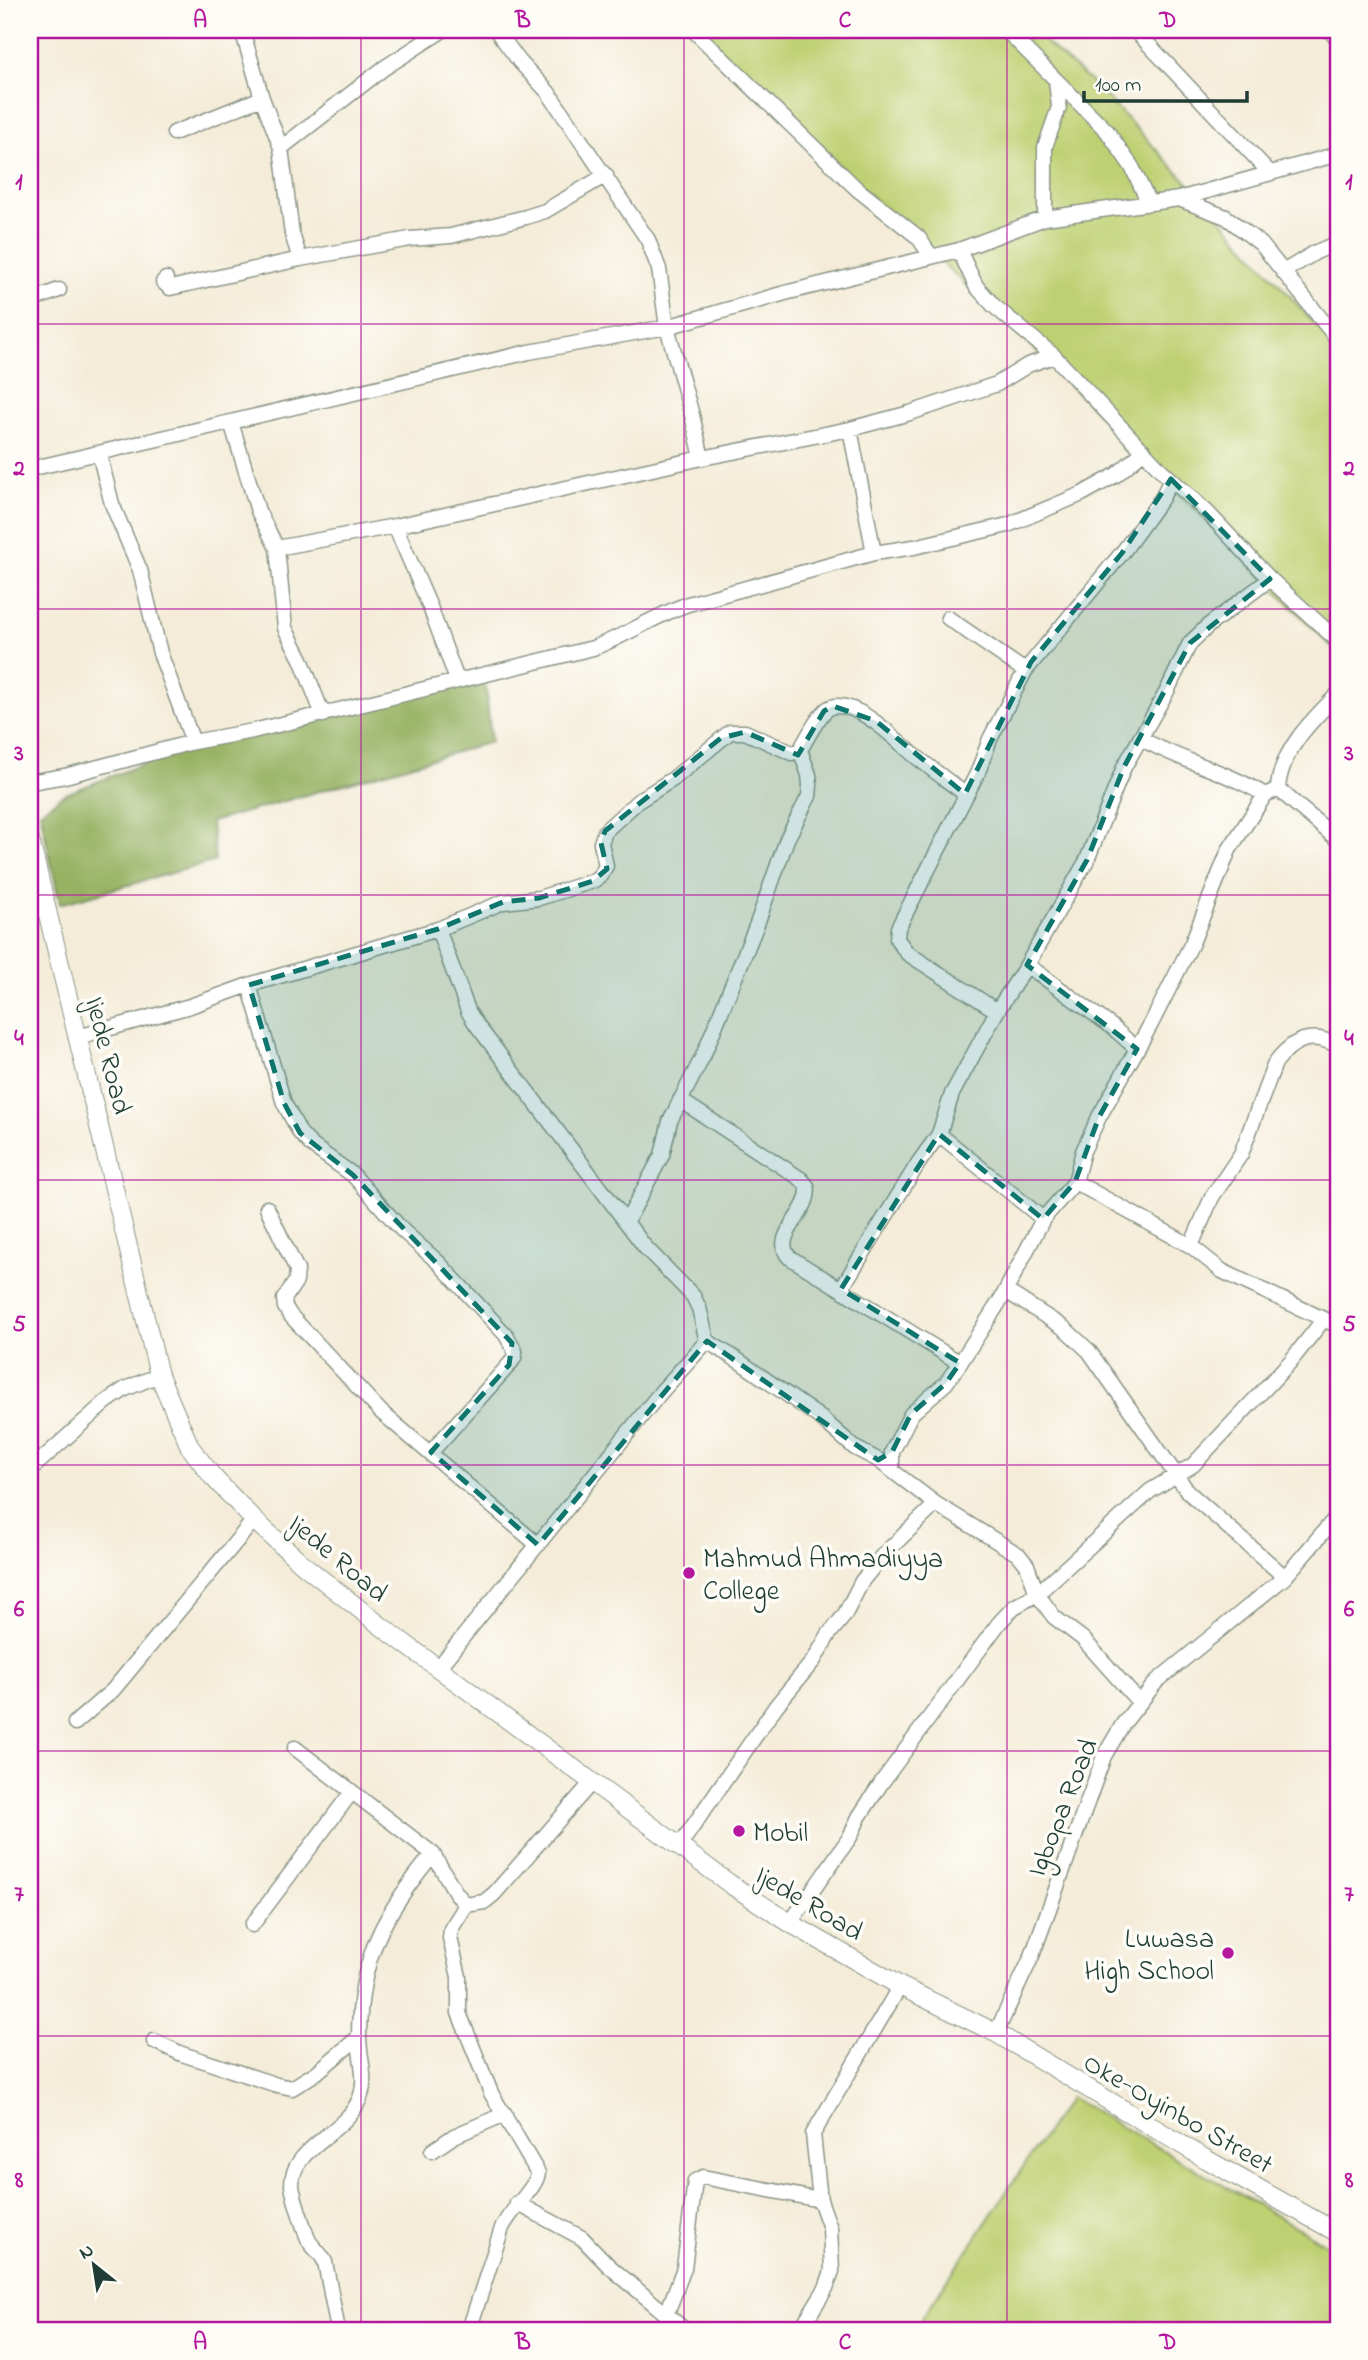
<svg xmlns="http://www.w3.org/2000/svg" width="1368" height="2360" font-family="'Indie Flower',sans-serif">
<rect width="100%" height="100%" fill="#fdfcf7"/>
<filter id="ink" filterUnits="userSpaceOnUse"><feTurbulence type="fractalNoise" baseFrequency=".0143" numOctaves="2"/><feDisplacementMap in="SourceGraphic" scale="14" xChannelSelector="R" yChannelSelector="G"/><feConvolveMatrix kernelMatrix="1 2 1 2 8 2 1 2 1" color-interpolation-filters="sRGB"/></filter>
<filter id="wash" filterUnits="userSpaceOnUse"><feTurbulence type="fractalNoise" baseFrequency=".00686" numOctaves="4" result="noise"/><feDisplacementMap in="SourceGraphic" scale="28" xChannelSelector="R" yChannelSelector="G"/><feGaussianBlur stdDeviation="1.57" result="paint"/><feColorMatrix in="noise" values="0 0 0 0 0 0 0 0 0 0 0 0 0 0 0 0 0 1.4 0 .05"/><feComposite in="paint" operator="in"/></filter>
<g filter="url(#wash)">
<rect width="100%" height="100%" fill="#f4ecd8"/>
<path fill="#bfd072" stroke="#6f8653" stroke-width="2" d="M 700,30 L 1031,30 L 1098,88 L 1205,201 L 1338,350 L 1338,653 L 1018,333 L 880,205 Z
M 1070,2097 L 1338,2251 L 1338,2330 L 914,2330 Z"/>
<path fill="#97b264" stroke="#5b784c" stroke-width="2" d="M 485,677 L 491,742 L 211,822 L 215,861 L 60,904 L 40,812 L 63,795 L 164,756 Z"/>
</g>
<g filter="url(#ink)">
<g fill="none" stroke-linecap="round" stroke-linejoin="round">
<defs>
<path id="minor" d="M 242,30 L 262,98 L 281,148 L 292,234 L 300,259 L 410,239 L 451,236 L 526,217 L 545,211 L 606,175
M 496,30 L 520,62 L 548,92 L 648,240 L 659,269 L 667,327 L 692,415 L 702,458
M 693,30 L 857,189 L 918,237 L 931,256
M 1006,30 L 1107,131 L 1132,167 L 1149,203
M 1135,30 L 1270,173
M 1329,30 L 1338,39
M 174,133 L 262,98
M 281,148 L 384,68 L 443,30
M 1179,199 L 1226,217 L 1261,244 L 1338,340
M 1045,218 L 1045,147 L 1059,107 L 1056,81
M 959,250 L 976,286 L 994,306 L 1054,356 L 1163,472 L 1208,513 L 1270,579 L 1338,641
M 1283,272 L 1316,252 L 1338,243
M 166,279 L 163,282 L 170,288 L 300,259
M 30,301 L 59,290
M 231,422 L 258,511 L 277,548 L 285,628 L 301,659 L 323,715
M 850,429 L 874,553
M 99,453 L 112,504 L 140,570 L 160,653 L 193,742
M 30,469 L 529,352 L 667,327 L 785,293 L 959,250 L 1045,218 L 1179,199 L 1338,154
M 395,526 L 430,607 L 457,680
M 277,548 L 395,526 L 702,458 L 850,429 L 910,413 L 997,384 L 1028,365 L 1054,356
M 948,618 L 1025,671
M 1140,738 C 1180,761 1226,771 1265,795
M 30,782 L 65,776 L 193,742 L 253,731 L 593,648 C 626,636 654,616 688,604 L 874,553 L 914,547 L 1008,525 L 1082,494 L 1116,475 L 1144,451
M 1278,789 C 1280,751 1312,720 1338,694
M 1278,789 L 1338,840
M 438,929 L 468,1011 L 476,1024 L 645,1247 L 693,1296 L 699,1308 L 707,1341 L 739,1361 L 822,1419 L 855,1448 L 878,1460 L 936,1504 L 1019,1555 L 1027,1565 L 1037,1594 L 1054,1617 L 1083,1639 L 1139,1702
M 1027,965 L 1111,1026 L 1137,1049
M 249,985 L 284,1103 L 300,1133 L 311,1145 L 353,1175 L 403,1231 L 438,1262 L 506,1335 L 515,1351 L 514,1358 L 509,1365 L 431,1452
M 997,1011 L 907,953 L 897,939 L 898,928 L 978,772 L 990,739 L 1025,671 L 1122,553 L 1162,498 L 1171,479
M 78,1037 L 190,1006 L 249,985 L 438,929 L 503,902 L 539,898 L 593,881 L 600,876 L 606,866 L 601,843 L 605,831 L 638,801 L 673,779 L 730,732 L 745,732 L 792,753 L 800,750
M 680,1100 L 801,1179 L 807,1186 C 814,1210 770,1235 789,1257 L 960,1363
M 939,1134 L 1043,1219
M 1075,1182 L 1191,1246 L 1222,1271 L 1338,1326
M 267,1208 L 297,1270 L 296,1281 L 284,1299 L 285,1307 L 290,1315 L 381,1412 L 538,1545
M 627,1221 L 662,1155 L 670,1121 L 703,1056 L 757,924 L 787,839 L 809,796 L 810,785 L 809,775 L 800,750 C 807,739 820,711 831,707 C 857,699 896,740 913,754 C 930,768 948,781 965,794
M 1191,1246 L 1212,1197 L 1241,1154 L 1275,1063 C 1293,1039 1312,1031 1338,1046
M 841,1289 L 919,1162 L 939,1134 L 952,1094 L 997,1011 L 1027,965 L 1087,860 L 1124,767 L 1167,691 L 1190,643 L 1209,625 L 1270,579
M 1006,1291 L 1064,1328 L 1089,1351 L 1188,1492 L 1285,1577
M 30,1470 L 106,1402 L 125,1389 L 159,1375
M 892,1470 L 892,1452 L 911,1414 L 946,1383 L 960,1363 L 1003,1296 L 1043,1219 L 1075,1182 L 1083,1151 L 1099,1117 L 1151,1024 L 1192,943 L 1229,850 L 1265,795 L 1278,789
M 438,1668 L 661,1392 L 707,1341
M 75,1723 L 113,1690 L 254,1520
M 295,1748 L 433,1854 L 456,1893 L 466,1905 L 484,1902 L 494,1894 L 592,1782
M 680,1845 L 776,1706 L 814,1660 L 829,1634 L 844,1616 L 862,1581 L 882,1556 L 936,1504
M 466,1905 L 451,1929 L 450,1938 L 459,1977 L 459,2013 L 491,2093 L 538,2173 C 537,2187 510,2210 502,2228 L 469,2330
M 790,1923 L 850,1837 L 859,1817 L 882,1782 L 999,1623 L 1014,1607 L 1037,1594 L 1150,1491 L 1193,1465 L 1290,1362 L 1324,1319
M 252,1925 L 351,1793
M 996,2033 L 1032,1956 L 1104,1756 L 1123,1724 L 1157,1681 L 1285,1577 L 1338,1515
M 154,2041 L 182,2054 L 277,2085 L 292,2088 L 316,2073 L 359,2037
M 432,2151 L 454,2136 L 505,2114
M 517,2203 L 582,2238 L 609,2266 L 685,2330
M 667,2313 L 684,2268 L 695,2181 L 703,2177 L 820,2200
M 338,2330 L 325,2262 C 321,2253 314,2249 309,2241 C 306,2235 292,2192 292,2185 C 291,2146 349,2133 361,2095 C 367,2077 359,2055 359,2037 C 359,1958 384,1913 433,1854
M 800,2330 L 826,2288 L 832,2271 L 830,2228 L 820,2200 L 813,2134 L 900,1986"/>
<path id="major" d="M 30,840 L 159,1375 L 190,1447 L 212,1476 L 254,1520 L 306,1567 L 381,1626 L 730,1884 L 790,1923 L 900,1986 L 996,2033 L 1204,2158 L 1338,2233"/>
</defs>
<use href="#minor" stroke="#8a9486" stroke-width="17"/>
<use href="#major" stroke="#8a9486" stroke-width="20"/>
<use href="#minor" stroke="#fff" stroke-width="14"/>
<use href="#major" stroke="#fff" stroke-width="18"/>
</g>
</g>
<path fill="#0f766e" fill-opacity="0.2" stroke="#0f766e" stroke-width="5" stroke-dasharray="14 9" stroke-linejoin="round" d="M 1171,479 L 1270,579 L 1190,643 L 1124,767 L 1087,860 L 1027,965 L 1137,1049 L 1099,1117 L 1075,1182 L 1043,1219 L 939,1134 L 841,1289 L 960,1363 L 946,1383 L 911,1414 L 892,1452 L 878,1460 L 707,1341 L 538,1545 L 431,1452 L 509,1365 L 512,1343 L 353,1175 L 300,1133 L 284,1103 L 249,985 L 438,929 L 503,902 L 539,898 L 593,881 L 607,869 L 601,843 L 605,831 L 721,738 L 745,732 L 798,755 L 824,711 L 833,706 L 876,721 L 965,794 L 1031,662 L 1122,553 Z"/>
<path fill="none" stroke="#b5179e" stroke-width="2" stroke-opacity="0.55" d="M 361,30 L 361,2330M 684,30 L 684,2330M 1007,30 L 1007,2330M 30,324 L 1338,324M 30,609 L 1338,609M 30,895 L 1338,895M 30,1180 L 1338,1180M 30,1465 L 1338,1465M 30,1751 L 1338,1751M 30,2036 L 1338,2036"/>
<g fill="#b5179e" stroke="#fdfcf7" stroke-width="2.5">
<circle cx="689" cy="1573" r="7"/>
<circle cx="739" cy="1831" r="7"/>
<circle cx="1228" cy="1953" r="7"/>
</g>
<g text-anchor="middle" stroke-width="7" stroke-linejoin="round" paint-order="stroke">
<g font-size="28" fill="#1f3d34" stroke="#fdfcf7">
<text transform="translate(110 1055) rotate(76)" y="10">Ijede Road</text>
<text transform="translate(339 1557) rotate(40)" y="10">Ijede Road</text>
<text transform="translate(1061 1807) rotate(-68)" y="10">Igbopa Road</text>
<text transform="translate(810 1902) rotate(31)" y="10">Ijede Road</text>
<text transform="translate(1179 2112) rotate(30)" y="10">Oke-Oyinbo Street</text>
</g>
<g font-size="28" fill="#1f3d34" stroke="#fdfcf7" text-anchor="start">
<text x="703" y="1567">Mahmud Ahmadiyya<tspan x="703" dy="32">College</tspan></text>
<text x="753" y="1841">Mobil</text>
<text x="1214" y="1947" text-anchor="end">Luwasa<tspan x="1214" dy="32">High School</tspan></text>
</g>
</g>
<rect width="1368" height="2360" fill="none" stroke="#fdfcf7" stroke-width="77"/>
<g transform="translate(94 2265) rotate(330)" stroke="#fdfcf7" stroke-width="5" paint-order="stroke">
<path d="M0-5L12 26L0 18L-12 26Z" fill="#1f3d34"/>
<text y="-10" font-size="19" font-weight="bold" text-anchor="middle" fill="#1f3d34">N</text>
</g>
<path d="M1084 91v10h163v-10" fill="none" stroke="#1f3d34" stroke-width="3.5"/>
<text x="1095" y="91" font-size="21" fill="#1f3d34" stroke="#fdfcf7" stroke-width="5" paint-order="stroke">100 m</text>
<rect x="38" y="38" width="1292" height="2284" fill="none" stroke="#b5179e" stroke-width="2.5"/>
<g font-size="23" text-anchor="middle" font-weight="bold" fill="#b5179e">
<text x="200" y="27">A</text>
<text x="523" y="27">B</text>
<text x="845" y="27">C</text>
<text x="1168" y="27">D</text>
<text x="19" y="189">1</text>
<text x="1349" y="189">1</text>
<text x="19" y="475">2</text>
<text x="1349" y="475">2</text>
<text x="19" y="760">3</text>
<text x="1349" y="760">3</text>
<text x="19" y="1045">4</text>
<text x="1349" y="1045">4</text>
<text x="19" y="1331">5</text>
<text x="1349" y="1331">5</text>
<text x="19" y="1616">6</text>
<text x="1349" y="1616">6</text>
<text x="19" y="1901">7</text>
<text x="1349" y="1901">7</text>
<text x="19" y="2187">8</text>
<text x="1349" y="2187">8</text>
<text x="200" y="2349">A</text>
<text x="523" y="2349">B</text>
<text x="845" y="2349">C</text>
<text x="1168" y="2349">D</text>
</g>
</svg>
